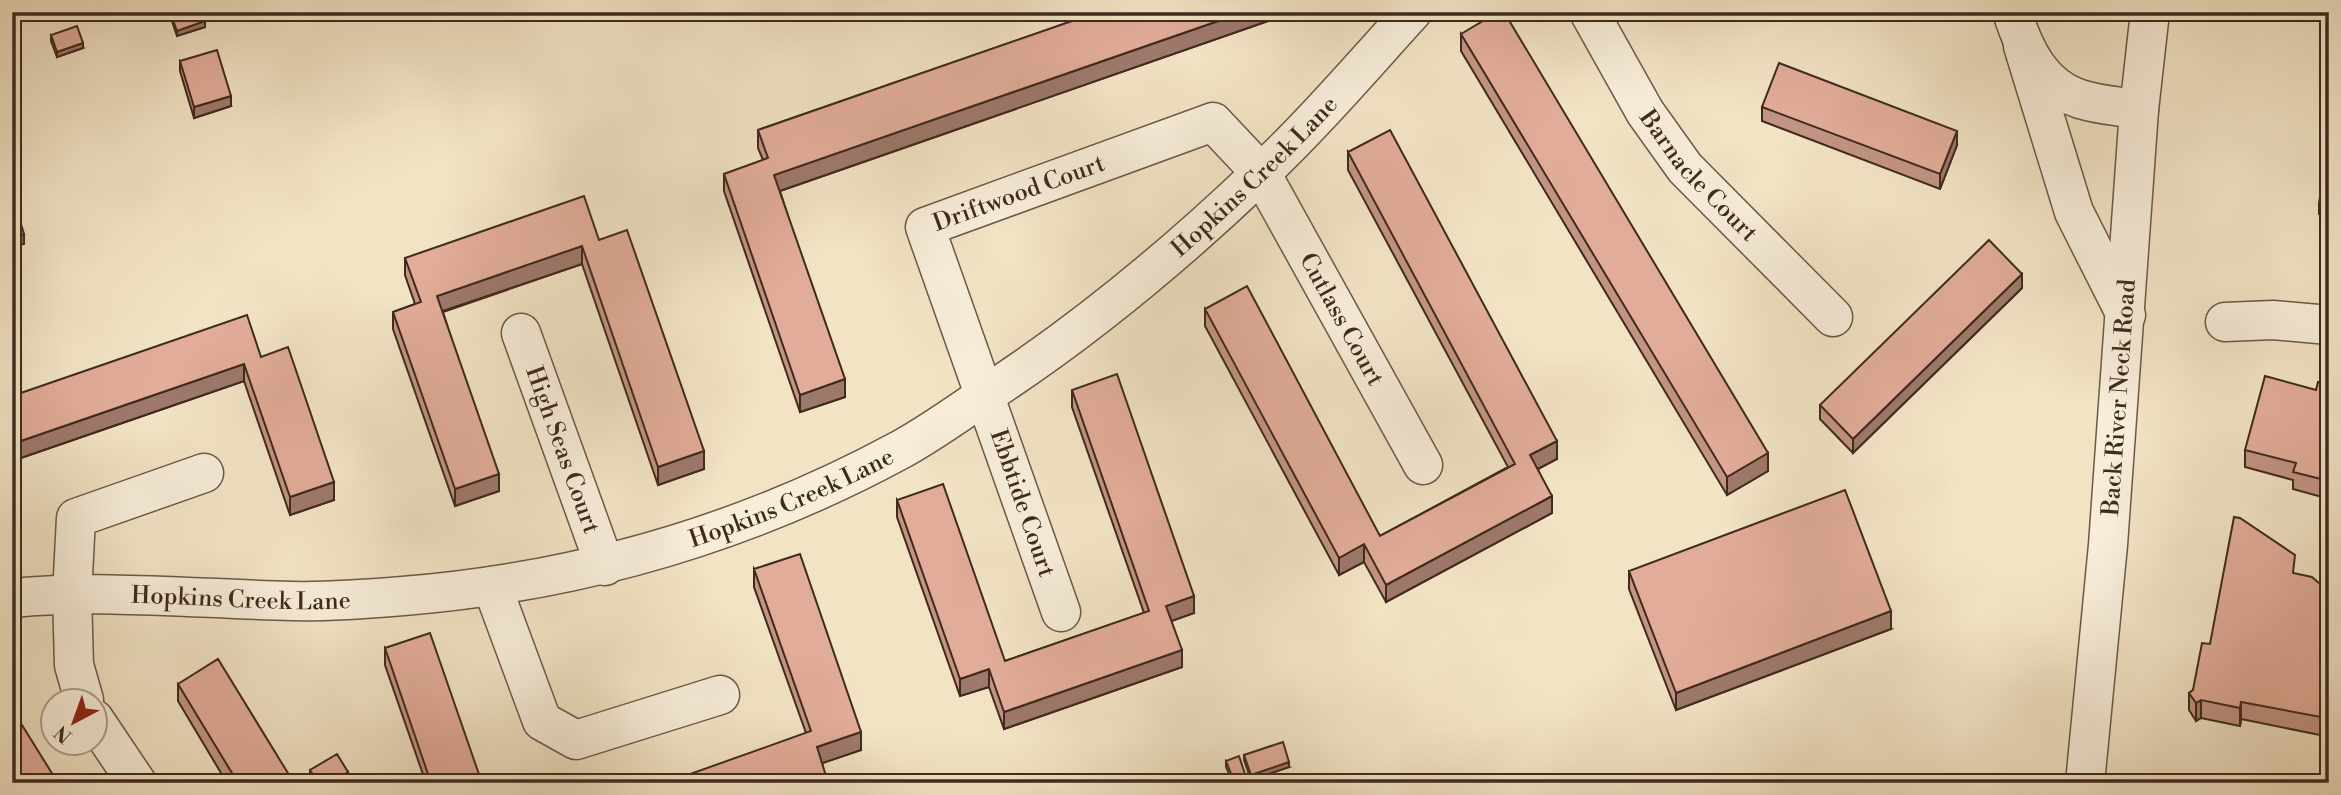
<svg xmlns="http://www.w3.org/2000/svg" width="2341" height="795" font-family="'Libre Bodoni',serif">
<rect width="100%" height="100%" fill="#f2e3c5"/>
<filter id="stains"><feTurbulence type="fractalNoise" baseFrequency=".00286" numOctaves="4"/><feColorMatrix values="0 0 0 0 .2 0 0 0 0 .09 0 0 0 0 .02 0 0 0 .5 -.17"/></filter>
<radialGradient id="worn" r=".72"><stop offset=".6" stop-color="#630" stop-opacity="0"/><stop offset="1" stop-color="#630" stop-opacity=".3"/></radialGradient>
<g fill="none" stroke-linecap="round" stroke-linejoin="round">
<defs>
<g id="minor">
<path id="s1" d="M 1589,12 L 1645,112 L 1685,168 L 1833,317"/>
<path d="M 2012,12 C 2024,49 2040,86 2080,99 C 2098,105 2120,106 2139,110"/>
<path d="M 2023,46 L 2074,212 L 2126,315"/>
<path d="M 2225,322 L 2273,320 L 2329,325"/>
<path id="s2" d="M 521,333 L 605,566"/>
<path d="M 492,586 L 542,721 L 576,740 L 720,695"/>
<path id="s3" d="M 12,598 C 105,589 199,599 292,601 C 329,602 367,599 403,596 C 578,582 744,534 898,451 C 928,435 957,414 985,395 C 1084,331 1174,256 1259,175 C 1313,124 1362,67 1412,12"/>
<path id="s4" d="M 1061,612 L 925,227 L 1213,122 L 1261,173 L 1423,465"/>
<path d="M 84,700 L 74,665 L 72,595 L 76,518 L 204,473"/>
<path d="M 94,719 L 137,783"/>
</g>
<g id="tertiary">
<path id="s5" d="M 2085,783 L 2108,545 L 2139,110 L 2150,12"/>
</g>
</defs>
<use href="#minor" stroke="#6c5848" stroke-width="41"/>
<use href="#tertiary" stroke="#6c5848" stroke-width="41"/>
<use href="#minor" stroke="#f7edd9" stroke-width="38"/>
<use href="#tertiary" stroke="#f7edd9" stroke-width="38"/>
</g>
<path fill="#c29484" stroke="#3f2a1e" stroke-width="2" d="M 169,12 L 202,12 L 205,27 L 177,36 Z
M 1098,12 L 1294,12 L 780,191 L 845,397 L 800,412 L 724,191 L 724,174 L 763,160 L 758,148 L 758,130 Z
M 1461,34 L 1768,471 L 1727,495 L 1461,51 Z
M 51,35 L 83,48 L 57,57 L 51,41 Z
M 180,61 L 231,106 L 194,118 L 180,71 Z
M 1762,107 L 1957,145 L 1940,189 L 1762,121 Z
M 1348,152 L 1557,459 L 1538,469 L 1552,513 L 1386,602 L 1364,562 L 1339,575 L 1205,326 L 1205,309 L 1380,536 L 1508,467 L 1348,170 Z
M 2329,177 L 2329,216 L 2319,214 L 2319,204 Z
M 599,240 L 704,469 L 658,485 L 582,264 L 443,312 L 499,491 L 455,506 L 393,329 L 393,312 L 415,304 L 405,275 L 405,258 Z
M 2022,288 L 1853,453 L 1820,419 L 1820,405 Z
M 261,357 L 334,500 L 290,515 L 244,381 L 12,461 L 12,396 Z
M 2329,385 L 2329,499 L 2293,489 L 2293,480 L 2245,467 L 2245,450 L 2316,390 Z
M 1072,390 L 1194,613 L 1171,621 L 1182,667 L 1004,729 L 989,687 L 960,696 L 897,517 L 897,500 L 1005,661 L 1144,613 L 1072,407 Z
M 754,569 L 861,750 L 822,763 L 826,783 L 806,733 L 754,587 Z
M 1629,571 L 1891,629 L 1676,710 L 1629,589 Z
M 2295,574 L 2329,588 L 2329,740 L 2320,738 L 2320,735 L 2241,719 L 2240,726 L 2201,718 L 2196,721 L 2189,710 L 2189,693 L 2193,690 L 2210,644 Z
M 385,648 L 482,783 L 426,783 L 385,665 Z
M 178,684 L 294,783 L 227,783 L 178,701 Z
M 1244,755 L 1289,767 L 1251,780 L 1244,760 Z
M 1226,761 L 1246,782 L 1233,783 L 1226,767 Z
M 310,770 L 348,777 L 339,783 L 314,783 L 310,776 Z"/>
<path fill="#9e786b" stroke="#3f2a1e" stroke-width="2" d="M 1244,12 L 1294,12 L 774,193 L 774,175 Z
M 205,21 L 205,27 L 177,36 L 177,31 Z
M 83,43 L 83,48 L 57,57 L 57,52 Z
M 231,96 L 231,106 L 194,118 L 194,107 Z
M 1957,131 L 1957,145 L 1940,189 L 1940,174 Z
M 24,234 L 24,244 L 12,247 L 12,237 Z
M 582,246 L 582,264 L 437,313 L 437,296 Z
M 2022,274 L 2022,288 L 1853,453 L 1853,439 Z
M 244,364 L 244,381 L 12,461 L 12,444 Z
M 845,379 L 845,397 L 800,412 L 800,395 Z
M 1557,441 L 1557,459 L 1530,473 L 1530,455 Z
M 704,451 L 704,469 L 658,485 L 658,467 Z
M 1768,453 L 1768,471 L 1727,495 L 1727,477 Z
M 499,474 L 499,491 L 455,506 L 455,489 Z
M 334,482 L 334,500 L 290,515 L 290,497 Z
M 1552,496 L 1552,513 L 1386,602 L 1386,585 Z
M 1364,544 L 1364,562 L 1339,575 L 1339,558 Z
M 1194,596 L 1194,613 L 1166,623 L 1166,606 Z
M 1891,611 L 1891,629 L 1676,710 L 1676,693 Z
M 1182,650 L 1182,667 L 1004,729 L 1004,712 Z
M 989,669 L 989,687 L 960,696 L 960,679 Z
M 2201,700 L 2201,718 L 2196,721 L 2196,703 Z
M 2241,702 L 2241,719 L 2240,726 L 2240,708 Z
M 861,732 L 861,750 L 817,765 L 817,747 Z
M 1289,762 L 1289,767 L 1251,780 L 1251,775 Z
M 348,772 L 348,777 L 339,783 L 330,783 Z
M 826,776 L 826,783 L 806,783 Z
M 1246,777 L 1246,782 L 1234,783 L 1234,781 Z"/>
<path fill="#e1ac99" stroke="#3f2a1e" stroke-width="2" d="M 170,12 L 202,12 L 205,21 L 177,31 Z
M 1098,12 L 1244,12 L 774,175 L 845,379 L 800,395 L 724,174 L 768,158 L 758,130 Z
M 1498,12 L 1504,12 L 1768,453 L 1727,477 L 1461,34 Z
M 77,26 L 83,43 L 57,52 L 51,35 Z
M 217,50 L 231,96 L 194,107 L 180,61 Z
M 1779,63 L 1957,131 L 1940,174 L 1762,107 Z
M 1390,130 L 1557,441 L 1530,455 L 1552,496 L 1386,585 L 1364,544 L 1339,558 L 1205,309 L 1247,286 L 1380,536 L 1515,464 L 1348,152 Z
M 2323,176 L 2329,177 L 2329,205 L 2319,204 Z
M 584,196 L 599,240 L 627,230 L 704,451 L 658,467 L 582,246 L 437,296 L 499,474 L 455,489 L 393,312 L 421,302 L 405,258 Z
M 17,211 L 24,234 L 12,237 L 12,212 Z
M 1989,240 L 2022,274 L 1853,439 L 1820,405 Z
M 247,315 L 261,357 L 288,347 L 334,482 L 290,497 L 244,364 L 12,444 L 12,396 Z
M 1117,374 L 1194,596 L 1166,606 L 1182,650 L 1004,712 L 989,669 L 960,679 L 897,500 L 943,484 L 1005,661 L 1149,611 L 1072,390 Z
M 2265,376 L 2316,390 L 2318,382 L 2329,385 L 2329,481 L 2293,472 L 2296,463 L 2245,450 Z
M 1845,490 L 1891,611 L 1676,693 L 1629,571 Z
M 2234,517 L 2240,518 L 2295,555 L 2293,573 L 2312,577 L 2321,585 L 2329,588 L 2329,723 L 2320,721 L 2321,717 L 2241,702 L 2240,708 L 2201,700 L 2196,703 L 2189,693 L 2193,690 L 2202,643 L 2210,644 Z
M 800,554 L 861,732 L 817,747 L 826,776 L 806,783 L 665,783 L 811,731 L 754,569 Z
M 430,633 L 482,783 L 431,783 L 385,648 Z
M 218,659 L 294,783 L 238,783 L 178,684 Z
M 12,709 L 58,783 L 12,783 Z
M 1283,742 L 1289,762 L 1251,775 L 1244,755 Z
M 337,754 L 348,772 L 330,783 L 318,783 L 310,770 Z
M 1239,756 L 1246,777 L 1234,781 L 1226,761 Z"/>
<g text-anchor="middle" stroke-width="6" stroke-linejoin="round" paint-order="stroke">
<g font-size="24" fill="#3f2a1e" stroke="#f7edd9">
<text dy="8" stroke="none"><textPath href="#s1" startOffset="198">Barnacle Court</textPath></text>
<text dy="8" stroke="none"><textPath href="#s3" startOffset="1362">Hopkins Creek Lane</textPath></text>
<text dy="8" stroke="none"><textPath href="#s4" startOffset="508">Driftwood Court</textPath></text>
<text dy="8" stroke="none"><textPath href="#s4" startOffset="952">Cutlass Court</textPath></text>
<text dy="8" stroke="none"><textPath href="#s5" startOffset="387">Back River Neck Road</textPath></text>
<text dy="8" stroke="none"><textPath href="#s2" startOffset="124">High Seas Court</textPath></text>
<text dy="8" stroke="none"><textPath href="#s3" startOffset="794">Hopkins Creek Lane</textPath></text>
<text transform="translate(1023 503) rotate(71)" y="8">Ebbtide Court</text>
<text dy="8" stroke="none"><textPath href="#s3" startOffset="229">Hopkins Creek Lane</textPath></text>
</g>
</g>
<rect width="2341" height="795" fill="none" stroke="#f2e3c5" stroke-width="42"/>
<rect x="14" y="14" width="2313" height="767" fill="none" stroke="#3f2a1e" stroke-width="3.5"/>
<rect x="21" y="21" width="2299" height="753" fill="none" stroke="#3f2a1e" stroke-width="2"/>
<g transform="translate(74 722) rotate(221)"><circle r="33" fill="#f7edd9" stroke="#ad9f8e" stroke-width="2"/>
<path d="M0-5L12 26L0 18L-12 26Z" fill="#8f2418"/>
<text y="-10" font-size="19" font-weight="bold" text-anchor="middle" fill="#3f2a1e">N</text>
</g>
<rect width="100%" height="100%" filter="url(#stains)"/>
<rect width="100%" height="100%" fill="url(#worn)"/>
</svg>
